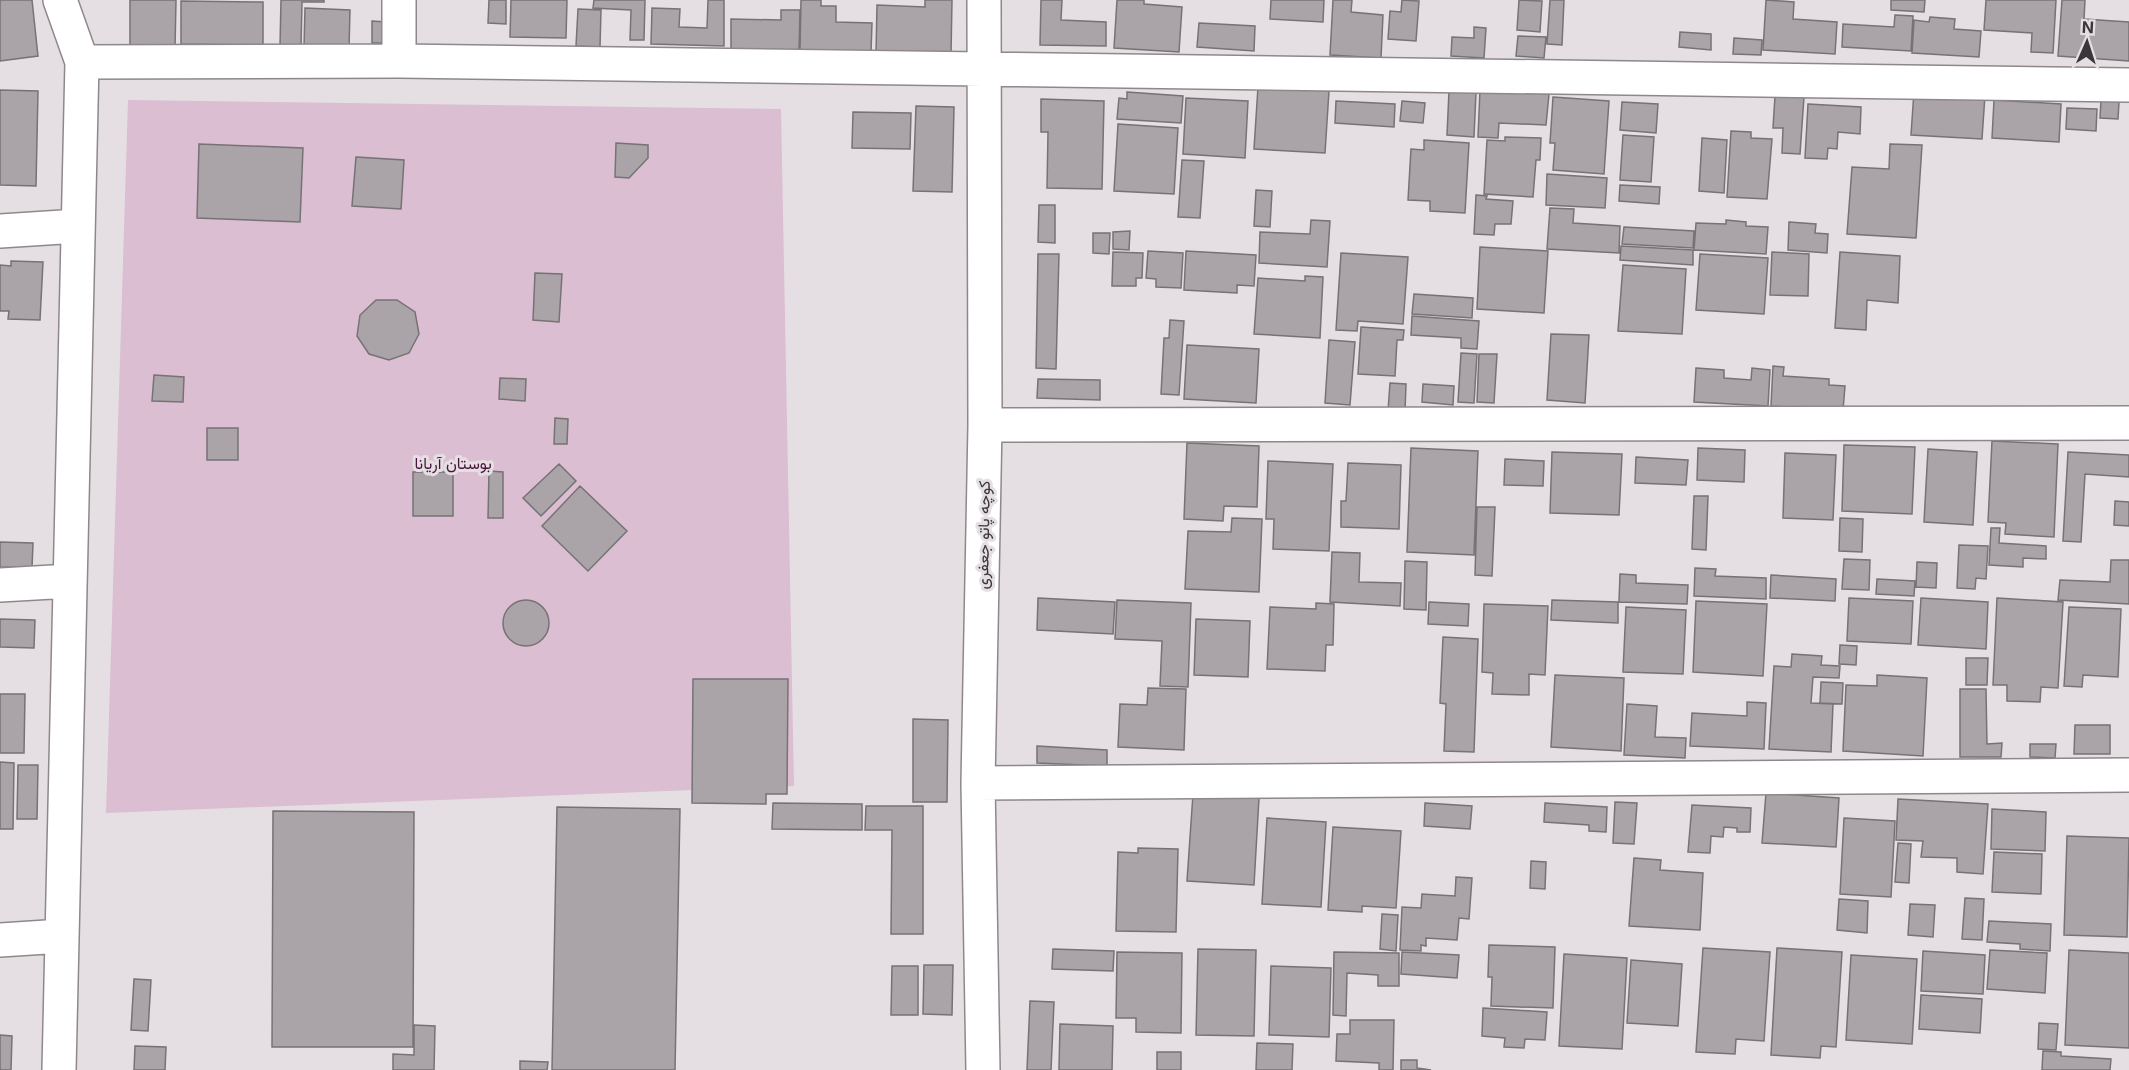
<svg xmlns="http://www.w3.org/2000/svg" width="2129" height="1070" font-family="Inter,Vazirmatn,sans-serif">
<rect width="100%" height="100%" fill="#e5dfe3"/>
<path fill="#dbbed2" d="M 128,100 L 781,109 L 794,786 L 106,813 Z"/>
<path fill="#aaa4a8" stroke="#777276" stroke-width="1.5" d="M 0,0 L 32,0 L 38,56 L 0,61 Z
M 130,0 L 176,0 L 175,49 L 130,49 Z
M 281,0 L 324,0 L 324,2 L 302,2 L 301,47 L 280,46 Z
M 489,0 L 506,0 L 506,24 L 488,23 Z
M 511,0 L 567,0 L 566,38 L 510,37 Z
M 594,0 L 645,0 L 644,40 L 630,40 L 631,10 L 593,8 Z
M 708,0 L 724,0 L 724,46 L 651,44 L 652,8 L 680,9 L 679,27 L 707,28 Z
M 801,0 L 821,0 L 821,6 L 836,6 L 836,22 L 872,23 L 871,53 L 800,51 Z
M 925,0 L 952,0 L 951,55 L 876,53 L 877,5 L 925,7 Z
M 1041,0 L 1062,0 L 1061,20 L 1106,22 L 1106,46 L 1040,45 Z
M 1117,0 L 1144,0 L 1144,4 L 1182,7 L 1179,52 L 1114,48 Z
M 1271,0 L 1324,0 L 1323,22 L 1270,19 Z
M 1333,0 L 1352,0 L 1351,12 L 1383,15 L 1381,58 L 1330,55 Z
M 1402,0 L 1419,1 L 1416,41 L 1388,39 L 1390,11 L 1401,12 Z
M 1519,0 L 1542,1 L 1540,32 L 1517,30 Z
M 1550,0 L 1564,0 L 1562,45 L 1547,44 Z
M 1766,0 L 1794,2 L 1793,19 L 1837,22 L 1835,54 L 1763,50 Z
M 1891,0 L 1925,0 L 1924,12 L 1891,10 Z
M 1986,0 L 2056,0 L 2053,53 L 2031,52 L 2032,33 L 1984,30 Z
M 2062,0 L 2085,0 L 2084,19 L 2129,22 L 2129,61 L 2058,56 Z
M 181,1 L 263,2 L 263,45 L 181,44 Z
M 305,8 L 350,10 L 349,49 L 304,47 Z
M 578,9 L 601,10 L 600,47 L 576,46 Z
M 781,10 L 800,10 L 799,51 L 731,50 L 731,19 L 781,20 Z
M 1895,15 L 1913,16 L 1911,51 L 1842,47 L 1843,24 L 1894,27 Z
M 1930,17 L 1955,19 L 1954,29 L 1981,31 L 1979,57 L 1912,53 L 1914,20 L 1929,22 Z
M 372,21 L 386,22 L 386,43 L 372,43 Z
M 1199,23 L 1255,26 L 1254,51 L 1197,47 Z
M 1474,27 L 1486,28 L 1484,58 L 1451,56 L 1452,37 L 1474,38 Z
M 1680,32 L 1711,34 L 1711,50 L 1679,47 Z
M 1518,36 L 1546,37 L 1544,58 L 1516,56 Z
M 1734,38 L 1762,40 L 1761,55 L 1733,54 Z
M 1258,87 L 1329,91 L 1325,153 L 1254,149 Z
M 0,90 L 38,91 L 36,186 L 0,185 Z
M 1480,90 L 1549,94 L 1546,125 L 1499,123 L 1498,138 L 1478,137 Z
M 1449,91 L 1476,92 L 1474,137 L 1447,135 Z
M 1914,91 L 1985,95 L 1982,139 L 1911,135 Z
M 1127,92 L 1183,96 L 1181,123 L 1117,119 L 1119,98 L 1127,99 Z
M 1775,96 L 1804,97 L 1800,154 L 1782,153 L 1783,128 L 1773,128 Z
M 1553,97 L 1609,101 L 1604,174 L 1553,170 L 1555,143 L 1550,143 Z
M 1186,98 L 1248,101 L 1245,158 L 1183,154 Z
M 1041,99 L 1104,101 L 1102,189 L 1047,188 L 1048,132 L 1041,132 Z
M 1994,100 L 2061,104 L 2059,142 L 1992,138 Z
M 2101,100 L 2119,102 L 2118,119 L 2100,118 Z
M 1336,101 L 1395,104 L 1394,127 L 1335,123 Z
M 1402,101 L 1425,103 L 1423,123 L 1400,121 Z
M 1622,102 L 1658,104 L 1656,133 L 1620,130 Z
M 1808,104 L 1861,107 L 1860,134 L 1838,132 L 1837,149 L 1828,148 L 1827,159 L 1805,158 Z
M 916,106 L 954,107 L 952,192 L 913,191 Z
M 2067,108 L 2097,109 L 2096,131 L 2066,129 Z
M 853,112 L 911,113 L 910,149 L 852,148 Z
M 1118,124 L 1178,128 L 1174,194 L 1114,191 Z
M 1731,131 L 1751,132 L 1751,138 L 1772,139 L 1767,199 L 1727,197 Z
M 1623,135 L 1654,137 L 1651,182 L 1620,180 Z
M 1505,137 L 1541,138 L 1540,160 L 1536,160 L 1533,197 L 1484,194 L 1487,140 L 1505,141 Z
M 1702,138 L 1727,140 L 1724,193 L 1699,191 Z
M 1424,140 L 1469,143 L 1465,213 L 1430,211 L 1430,201 L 1408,200 L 1411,149 L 1424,150 Z
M 616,143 L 648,145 L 648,158 L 629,178 L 615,177 Z
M 199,144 L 303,148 L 300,222 L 197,218 Z
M 1890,144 L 1922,145 L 1916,238 L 1847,234 L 1852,167 L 1889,169 Z
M 356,157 L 404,160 L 401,209 L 352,206 Z
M 1182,160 L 1204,161 L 1200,218 L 1178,217 Z
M 1547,174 L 1607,178 L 1605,208 L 1546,205 Z
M 1620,185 L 1660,187 L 1659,204 L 1619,201 Z
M 1256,190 L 1272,191 L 1270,227 L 1254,226 Z
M 1476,195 L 1487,196 L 1486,199 L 1513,201 L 1511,224 L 1495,224 L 1494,235 L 1474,234 Z
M 1039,205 L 1055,205 L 1055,243 L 1038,242 Z
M 1550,208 L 1574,209 L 1573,223 L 1620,226 L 1619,253 L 1547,249 Z
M 1311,220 L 1330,221 L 1327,267 L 1259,263 L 1260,232 L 1310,234 Z
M 1726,220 L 1746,222 L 1746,226 L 1768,227 L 1766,254 L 1694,250 L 1696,223 L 1726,224 Z
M 1789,222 L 1816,224 L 1815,233 L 1828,234 L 1827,253 L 1788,250 Z
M 1624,227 L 1694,231 L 1693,248 L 1622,244 Z
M 1130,231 L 1129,250 L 1113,249 L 1113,232 Z
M 1093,233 L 1110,233 L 1109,254 L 1093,253 Z
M 1621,246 L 1693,250 L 1693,265 L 1620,260 Z
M 1480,247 L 1548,251 L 1544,313 L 1477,309 Z
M 1148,251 L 1183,253 L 1181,288 L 1156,287 L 1156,279 L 1146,278 Z
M 1186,251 L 1256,255 L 1254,286 L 1237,285 L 1237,293 L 1184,290 Z
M 1113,252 L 1143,253 L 1142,278 L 1136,278 L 1136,286 L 1112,286 Z
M 1772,252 L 1809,254 L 1808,296 L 1770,295 Z
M 1840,252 L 1900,256 L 1898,303 L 1867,300 L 1866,330 L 1835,328 Z
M 1341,253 L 1408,257 L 1403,324 L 1358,321 L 1357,331 L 1336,330 Z
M 1038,254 L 1059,254 L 1056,369 L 1036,368 Z
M 1700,254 L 1768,258 L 1764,314 L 1696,310 Z
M 11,261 L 43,262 L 40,320 L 8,319 L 9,311 L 0,311 L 0,265 L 11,266 Z
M 1623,265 L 1686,269 L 1682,334 L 1618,331 Z
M 535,273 L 562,274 L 559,322 L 533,320 Z
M 1305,276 L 1323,277 L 1320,338 L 1254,334 L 1258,278 L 1305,281 Z
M 1414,294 L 1473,298 L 1472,318 L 1412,314 Z
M 376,300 L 397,300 L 415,312 L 419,334 L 409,353 L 389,360 L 369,354 L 357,336 L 360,315 Z
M 1412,316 L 1479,321 L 1477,349 L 1461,348 L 1461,338 L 1411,335 Z
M 1170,320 L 1184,321 L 1179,395 L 1161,394 L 1164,338 L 1169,338 Z
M 1361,327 L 1404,330 L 1403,340 L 1397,340 L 1395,376 L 1358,374 Z
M 1551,334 L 1589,335 L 1585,403 L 1547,400 Z
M 1329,340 L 1355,342 L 1350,405 L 1325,403 Z
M 1187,345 L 1259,349 L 1256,403 L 1184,399 Z
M 1461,353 L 1477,354 L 1474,403 L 1458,402 Z
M 1479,354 L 1497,354 L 1494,403 L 1477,402 Z
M 1773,366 L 1784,367 L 1783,376 L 1829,379 L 1829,385 L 1845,386 L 1843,410 L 1771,406 Z
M 1696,368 L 1724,370 L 1724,378 L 1751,380 L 1752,368 L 1770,370 L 1768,406 L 1694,402 Z
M 154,375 L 184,377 L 183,402 L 152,401 Z
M 500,378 L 526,379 L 525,401 L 499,399 Z
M 1038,379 L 1100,380 L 1100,400 L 1037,398 Z
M 1390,383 L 1406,384 L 1405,412 L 1388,411 Z
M 1423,384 L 1454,386 L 1453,405 L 1422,402 Z
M 555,418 L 568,419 L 567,444 L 554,444 Z
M 207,428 L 238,428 L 238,460 L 207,460 Z
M 1992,441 L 2058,444 L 2054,537 L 2005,534 L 2006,523 L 1988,522 Z
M 1187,443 L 1259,446 L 1257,507 L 1224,506 L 1223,521 L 1184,519 Z
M 1844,445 L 1915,447 L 1912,514 L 1842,511 Z
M 1411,448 L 1478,451 L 1474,555 L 1407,552 Z
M 1698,448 L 1745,450 L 1744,482 L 1697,480 Z
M 1928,449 L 1977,452 L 1973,525 L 1924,522 Z
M 1552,452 L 1622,454 L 1619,515 L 1550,513 Z
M 2068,452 L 2129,455 L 2129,477 L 2085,474 L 2081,542 L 2063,541 Z
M 1785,453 L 1836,455 L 1833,520 L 1783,518 Z
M 1636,457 L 1688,460 L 1686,485 L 1635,483 Z
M 1505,459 L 1544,461 L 1543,486 L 1504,485 Z
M 1268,461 L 1333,464 L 1329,551 L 1273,549 L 1274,519 L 1266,519 Z
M 1348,463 L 1401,465 L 1399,529 L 1341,527 L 1341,501 L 1346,501 Z
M 559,464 L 576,481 L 541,516 L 523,498 Z
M 489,471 L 503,472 L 503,518 L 488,518 Z
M 413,472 L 453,472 L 453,516 L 413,516 Z
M 580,486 L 627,531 L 588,571 L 542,526 Z
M 1694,496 L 1708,496 L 1706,550 L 1692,549 Z
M 2115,501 L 2129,502 L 2129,526 L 2114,525 Z
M 1477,507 L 1495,507 L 1492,576 L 1475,575 Z
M 1232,518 L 1262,519 L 1259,592 L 1185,589 L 1188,531 L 1231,532 Z
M 1840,518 L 1863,519 L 1862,552 L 1839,551 Z
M 1991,528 L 2000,528 L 1999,543 L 2046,546 L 2046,559 L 2023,558 L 2023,567 L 1989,565 Z
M 0,542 L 33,543 L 32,568 L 0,567 Z
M 1959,545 L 1988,546 L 1986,579 L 1976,578 L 1975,589 L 1957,588 Z
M 1332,552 L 1360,553 L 1359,582 L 1401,583 L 1400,606 L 1330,602 Z
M 1844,559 L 1870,560 L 1869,590 L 1842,589 Z
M 2111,560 L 2129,560 L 2129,604 L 2058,600 L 2060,580 L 2110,582 Z
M 1405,561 L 1427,562 L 1426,610 L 1404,609 Z
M 1917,562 L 1937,563 L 1936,588 L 1916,587 Z
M 1695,568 L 1716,569 L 1715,576 L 1766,578 L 1766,599 L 1694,596 Z
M 1620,574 L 1636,575 L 1636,583 L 1688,585 L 1687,604 L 1619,602 Z
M 1771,575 L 1836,579 L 1835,601 L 1770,598 Z
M 1877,579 L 1915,581 L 1914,596 L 1876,594 Z
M 1038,598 L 1115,602 L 1113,634 L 1037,630 Z
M 1849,598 L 1913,601 L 1911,644 L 1847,641 Z
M 1921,598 L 1988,602 L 1986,649 L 1918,645 Z
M 1997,598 L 2063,602 L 2058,688 L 2041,687 L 2040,702 L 2007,701 L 2007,685 L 1993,685 Z
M 1117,600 L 1191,603 L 1188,687 L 1160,686 L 1162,641 L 1115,639 Z
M 1552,600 L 1618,602 L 1618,623 L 1551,620 Z
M503 623a23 23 0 1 1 46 0a23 23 0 1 1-46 0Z
M 1696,601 L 1767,604 L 1763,676 L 1693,672 Z
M 1429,602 L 1469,604 L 1468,626 L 1428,624 Z
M 1316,603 L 1334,604 L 1333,645 L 1326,645 L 1325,671 L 1267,669 L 1270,607 L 1316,609 Z
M 1484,604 L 1548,606 L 1545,675 L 1529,674 L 1529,695 L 1492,694 L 1493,673 L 1482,672 Z
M 1626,607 L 1686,610 L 1683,674 L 1623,672 Z
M 2069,607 L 2121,609 L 2118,677 L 2083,675 L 2082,687 L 2064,686 Z
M 0,619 L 35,620 L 34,648 L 0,647 Z
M 1196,619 L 1250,621 L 1248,677 L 1194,675 Z
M 1443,637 L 1478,639 L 1474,752 L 1444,751 L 1446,704 L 1440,703 Z
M 1840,645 L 1857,646 L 1856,665 L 1839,664 Z
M 1792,654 L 1822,656 L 1821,665 L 1840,666 L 1839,678 L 1813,677 L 1811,703 L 1833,704 L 1831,752 L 1769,749 L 1774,666 L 1791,667 Z
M 1966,658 L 1988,658 L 1987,685 L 1966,685 Z
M 1555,675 L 1624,678 L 1621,751 L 1551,747 Z
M 1877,675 L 1927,678 L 1923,756 L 1843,751 L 1846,685 L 1877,686 Z
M 693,679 L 788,679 L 787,794 L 766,794 L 766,804 L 692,803 Z
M 1821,682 L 1843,683 L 1842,704 L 1820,703 Z
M 1148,688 L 1186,689 L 1184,750 L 1118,747 L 1120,704 L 1147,705 Z
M 1960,689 L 1986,689 L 1987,744 L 2002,743 L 2001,757 L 1960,757 Z
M 0,694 L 25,694 L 24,753 L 0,753 Z
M 1747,702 L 1766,703 L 1764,749 L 1690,746 L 1692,713 L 1747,716 Z
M 1627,704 L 1657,706 L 1655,737 L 1686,738 L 1685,758 L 1624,755 Z
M 913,719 L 948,720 L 947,802 L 913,802 Z
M 2075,725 L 2110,725 L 2110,754 L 2074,754 Z
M 2030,744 L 2056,744 L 2055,758 L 2030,757 Z
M 1037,746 L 1107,750 L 1107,766 L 1037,763 Z
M 0,762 L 14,763 L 13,829 L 0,829 Z
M 18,765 L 38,765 L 37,819 L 17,819 Z
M 1766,793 L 1839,798 L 1836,847 L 1762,843 Z
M 1193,794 L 1259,798 L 1254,885 L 1187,881 Z
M 1898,799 L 1988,804 L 1983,874 L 1957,872 L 1957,858 L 1921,857 L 1923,841 L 1896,840 Z
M 1615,802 L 1637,803 L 1634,844 L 1613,843 Z
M 773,803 L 862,804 L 862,830 L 772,829 Z
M 1425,803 L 1472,806 L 1470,829 L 1424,826 Z
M 1545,803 L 1607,807 L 1606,832 L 1589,831 L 1589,825 L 1544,822 Z
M 1692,805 L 1751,808 L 1750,832 L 1737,832 L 1737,828 L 1724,827 L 1723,837 L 1711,836 L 1710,853 L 1688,852 Z
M 866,806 L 923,806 L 923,934 L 891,934 L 892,830 L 865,830 Z
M 557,807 L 680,809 L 675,1070 L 552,1070 Z
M 1992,809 L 2046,812 L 2045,851 L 1991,849 Z
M 273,811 L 414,812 L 413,1047 L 272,1047 Z
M 1267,818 L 1326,822 L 1321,907 L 1262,904 Z
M 1844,818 L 1895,821 L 1891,897 L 1840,894 Z
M 1333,827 L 1401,831 L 1396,908 L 1362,906 L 1362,912 L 1328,910 Z
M 2067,836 L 2129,838 L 2127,937 L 2064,935 Z
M 1898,843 L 1911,844 L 1909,883 L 1895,882 Z
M 1138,848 L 1178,849 L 1176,932 L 1116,931 L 1118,852 L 1138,853 Z
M 1994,852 L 2042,854 L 2041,894 L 1992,892 Z
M 1634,858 L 1661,860 L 1660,870 L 1703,873 L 1700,930 L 1629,926 Z
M 1531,861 L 1546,862 L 1545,889 L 1530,888 Z
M 1456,877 L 1472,878 L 1469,919 L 1459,918 L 1457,940 L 1426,938 L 1426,946 L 1421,945 L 1421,951 L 1400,950 L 1402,907 L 1421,908 L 1422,894 L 1455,896 Z
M 1965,898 L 1984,899 L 1982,940 L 1962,939 Z
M 1839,899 L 1868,901 L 1867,933 L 1837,930 Z
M 1910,904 L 1935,905 L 1933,937 L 1908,935 Z
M 1382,914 L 1398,915 L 1396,951 L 1380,949 Z
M 1989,921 L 2051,924 L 2050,951 L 2020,949 L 2020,944 L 1987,942 Z
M 1489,945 L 1555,947 L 1553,1008 L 1491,1006 L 1492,977 L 1488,977 Z
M 1703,948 L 1770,952 L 1764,1041 L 1736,1039 L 1735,1054 L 1696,1052 Z
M 1777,948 L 1842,952 L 1836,1047 L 1821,1046 L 1820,1058 L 1771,1055 Z
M 1053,949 L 1114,951 L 1113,971 L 1052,969 Z
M 1198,949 L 1256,950 L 1254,1036 L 1196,1035 Z
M 1990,950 L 2047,953 L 2045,993 L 1987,989 Z
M 2069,950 L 2129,953 L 2129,1048 L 2065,1045 Z
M 1923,951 L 1985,955 L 1983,994 L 1921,991 Z
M 1117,952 L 1182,953 L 1181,1033 L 1136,1032 L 1136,1018 L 1116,1018 Z
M 1334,952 L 1399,953 L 1399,986 L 1378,986 L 1378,975 L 1347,973 L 1346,1016 L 1333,1015 Z
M 1402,952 L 1459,955 L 1457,978 L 1401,974 Z
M 1564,954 L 1627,958 L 1622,1049 L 1559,1046 Z
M 1851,955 L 1917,959 L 1912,1044 L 1846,1040 Z
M 1631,960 L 1682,964 L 1678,1026 L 1627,1023 Z
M 924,965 L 953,965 L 952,1015 L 923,1014 Z
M 892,966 L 918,966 L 918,1015 L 891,1015 Z
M 1271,966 L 1331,968 L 1329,1037 L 1269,1035 Z
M 134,979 L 151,980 L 148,1031 L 131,1030 Z
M 1921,995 L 1982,999 L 1980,1033 L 1919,1029 Z
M 1030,1001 L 1054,1002 L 1051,1070 L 1027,1070 Z
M 1483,1008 L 1547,1012 L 1545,1040 L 1525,1039 L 1524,1048 L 1504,1047 L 1505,1038 L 1482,1036 Z
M 1350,1020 L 1394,1020 L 1393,1070 L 1379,1070 L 1379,1063 L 1336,1061 L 1337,1034 L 1350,1034 Z
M 2039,1023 L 2058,1024 L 2056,1050 L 2038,1049 Z
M 1060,1024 L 1113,1026 L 1112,1070 L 1059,1070 Z
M 414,1025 L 435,1026 L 434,1070 L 393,1070 L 393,1054 L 414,1055 Z
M 0,1035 L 12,1036 L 11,1070 L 0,1070 Z
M 1257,1043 L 1293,1044 L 1292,1070 L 1256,1070 Z
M 135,1046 L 166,1047 L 165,1070 L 134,1070 Z
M 2043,1051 L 2061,1052 L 2061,1056 L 2111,1059 L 2110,1070 L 2042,1070 Z
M 1157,1052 L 1181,1052 L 1181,1070 L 1157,1070 Z
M 1401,1060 L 1417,1060 L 1417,1068 L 1431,1070 L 1401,1070 Z
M 520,1061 L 548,1062 L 547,1070 L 520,1070 Z"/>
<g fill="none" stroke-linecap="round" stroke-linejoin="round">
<defs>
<path id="street" d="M 399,61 L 399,0
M 82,62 L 399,61 L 2129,85
M 0,231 L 78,226
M 985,425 L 2129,423
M 0,585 L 70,581
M 978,783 L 2129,775
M 0,940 L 62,936
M 59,1070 L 82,62 L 60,0
M 983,1070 L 978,783 L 985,425 L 984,0"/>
</defs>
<use href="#street" stroke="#8e888c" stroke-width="36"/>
<use href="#street" stroke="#fff" stroke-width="33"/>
</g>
<g text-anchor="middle" stroke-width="6" stroke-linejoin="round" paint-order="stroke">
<g font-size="16" fill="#47133c" stroke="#e5dfe3">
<text x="453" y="469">بوستان آریانا</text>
</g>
<g font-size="16" fill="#3a3739" stroke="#e5dfe3">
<text transform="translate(983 535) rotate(-89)" y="6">کوچه پاتو جعفری</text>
</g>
</g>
<g transform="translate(2087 42) rotate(3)" stroke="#e5dfe3" stroke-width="4.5" paint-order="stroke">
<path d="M0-4.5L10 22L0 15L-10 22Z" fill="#3a3739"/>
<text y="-9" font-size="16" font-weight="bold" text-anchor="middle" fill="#3a3739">N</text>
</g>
</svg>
